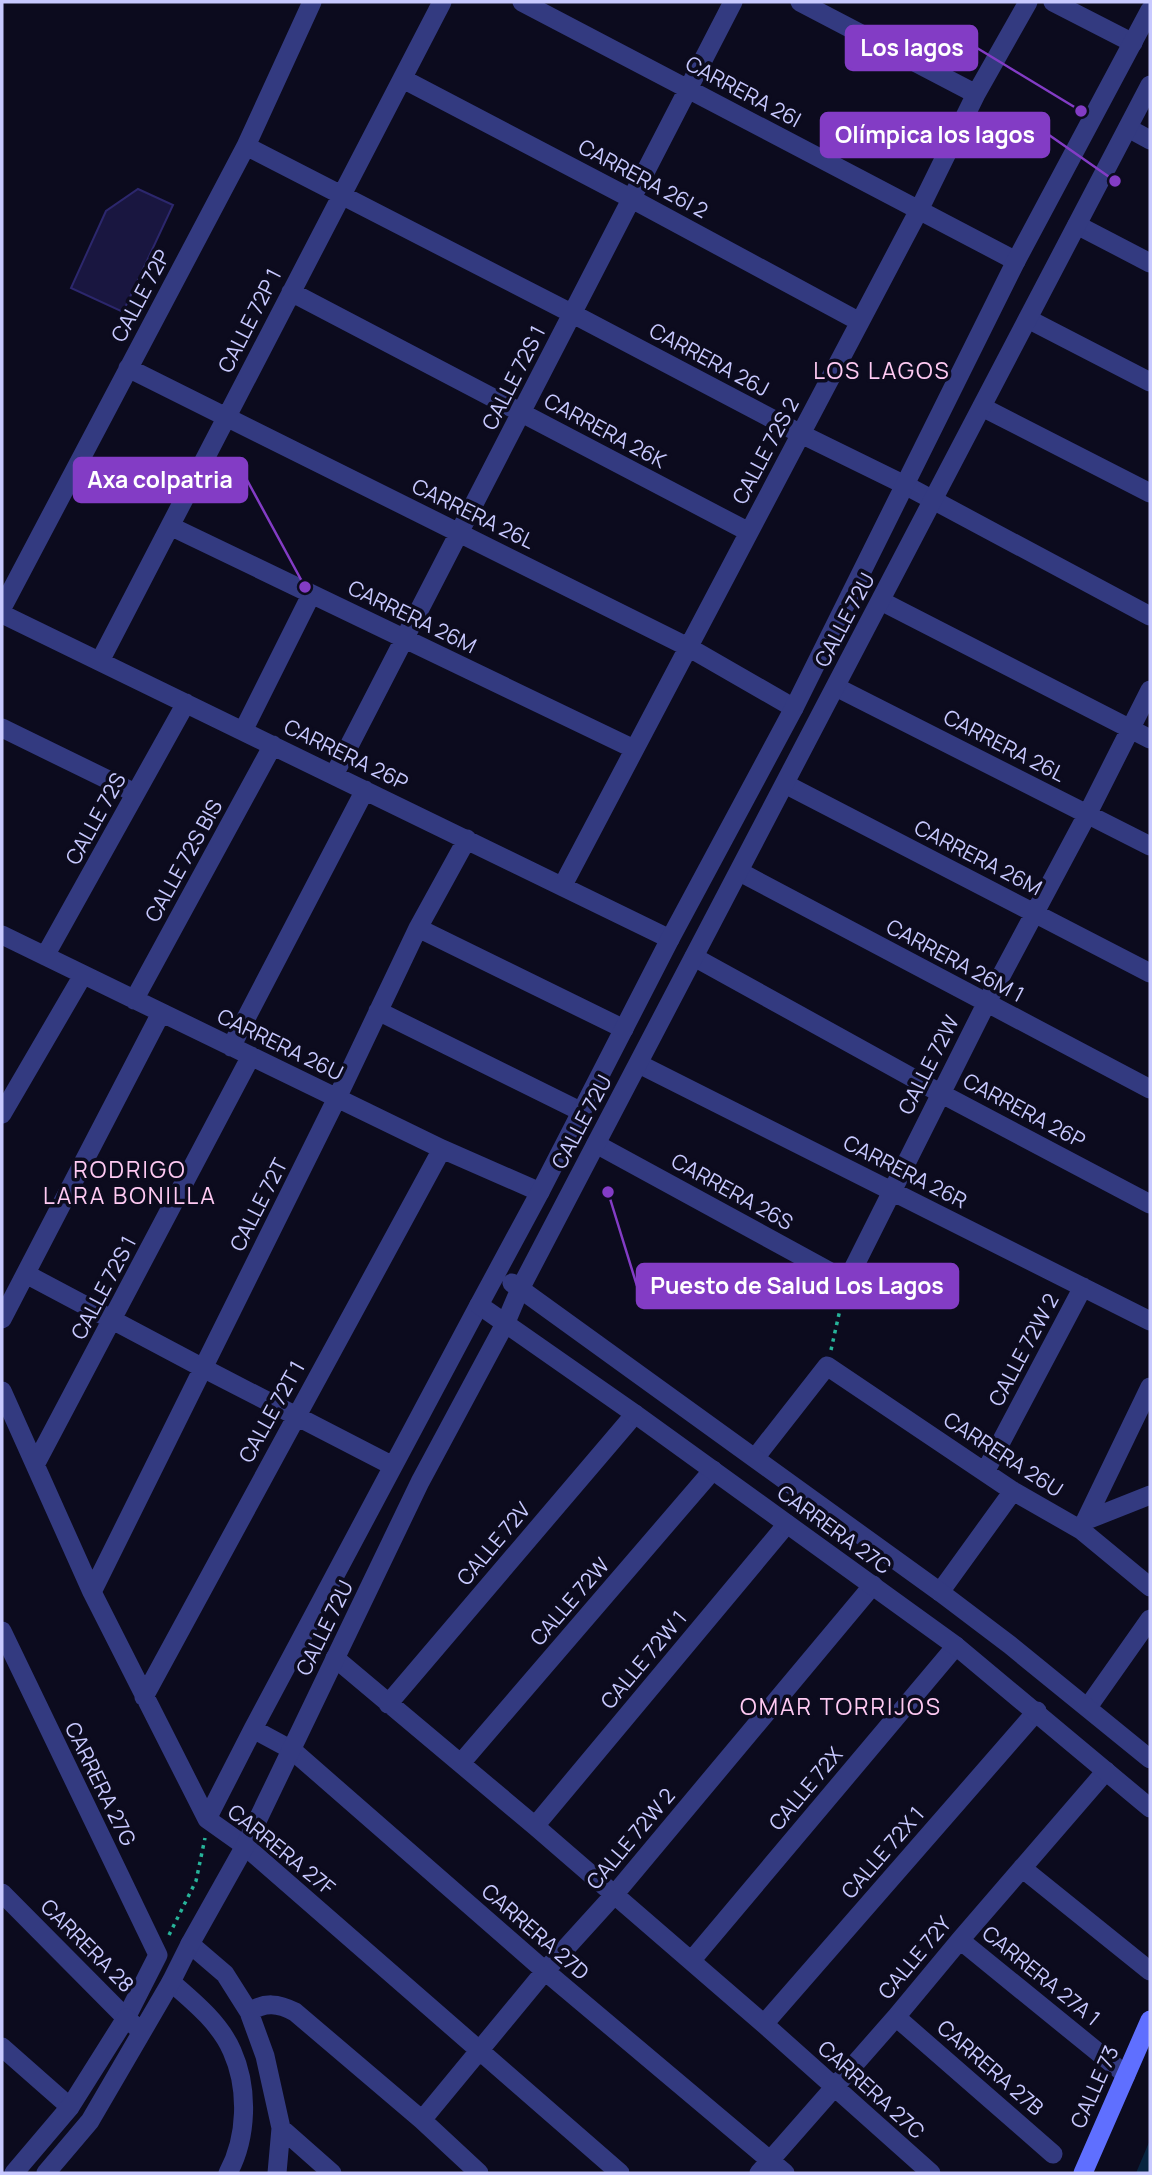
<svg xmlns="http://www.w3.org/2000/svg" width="1152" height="2175" font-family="Manrope,sans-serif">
<rect width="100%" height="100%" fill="#0c0b1e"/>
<path fill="#082440" d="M 1150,2140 L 1150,2173 L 1136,2173 Z"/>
<path fill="#191640" stroke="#2c276d" stroke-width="2" d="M 138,189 L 173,205 L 123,312 L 71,288 L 106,211 Z"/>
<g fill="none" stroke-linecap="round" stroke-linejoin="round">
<path stroke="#27b49a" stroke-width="3.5" stroke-dasharray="3.5 5" stroke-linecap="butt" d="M 831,1350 L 843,1296
M 169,1935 L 196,1881 L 205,1838"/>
<path stroke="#333a80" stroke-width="19" d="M 522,2 L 1016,261
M 800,2 L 976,94
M 1053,2 L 1133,43
M 403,79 L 632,199 L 860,322
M 1128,128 L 1150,140
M 246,146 L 573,314 L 801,434 L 905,485 L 1150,616
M 1077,225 L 1150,263
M 291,292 L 749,532
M 1028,319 L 1150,382
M 128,368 L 688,647 L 794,708
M 982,407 L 1150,493
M 170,526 L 634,749
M 881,601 L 1150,739
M 2,608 L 246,146 L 312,2
M 2,614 L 670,939
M 100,661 L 442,2
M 836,687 L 1150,846
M 2,728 L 135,793
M 243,731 L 311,595
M 334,775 L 733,2
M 785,784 L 1150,973
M 740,872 L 1150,1089
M 563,885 L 919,210 L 976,94 L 1028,2
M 418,928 L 624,1029
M 2,935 L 442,1149 L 540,1192
M 45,956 L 186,703
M 694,957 L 940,1093 L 1150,1204
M 134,1000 L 273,745
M 378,1011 L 582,1112
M 231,1047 L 365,790
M 639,1064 L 1150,1321
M 2,1114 L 83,975
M 596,1144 L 847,1281 L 986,1004 L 1088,813 L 1150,690
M 26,1274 L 203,1368 L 393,1466
M 2,1319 L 161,1013
M 2,1391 L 92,1592 L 207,1819 L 245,1846 L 620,2173
M 755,1458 L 827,1366 L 1013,1491 L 1081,1530 L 1150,1587
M 35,1465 L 251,1056
M 985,1472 L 1083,1287
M 1087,1520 L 1150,1495
M 1081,1530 L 1150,1387
M 92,1592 L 337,1098 L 418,928 L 467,839
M 940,1592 L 1013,1491
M 2,1631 L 158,1955 L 126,2018 L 2,1893
M 335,1658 L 535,1826 L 764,2024 L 931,2173
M 144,1697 L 442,1149
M 388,1704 L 635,1414
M 1088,1707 L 1150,1619
M 253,1729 L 292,1750 L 545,1971 L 785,2173
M 461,1763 L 713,1470
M 207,1819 L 253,1729 L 479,1305
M 535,1826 L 787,1524
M 1022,1868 L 1150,1971
M 960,1940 L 1126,2075
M 190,1944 L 225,1974 L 249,2012 L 265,2056 L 281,2128 L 277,2173
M 691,1961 L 956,1646
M 171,1982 C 193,2001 220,2023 232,2051 C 249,2089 247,2138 228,2173
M 249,2012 C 265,2002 278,2003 295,2012 L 422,2120 L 479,2173
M 896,2017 L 1053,2154
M 764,2024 L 1037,1711
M 2,2047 L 70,2107
M 422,2120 L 545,1971 L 614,1895 L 873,1585
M 281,2128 L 332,2173
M 759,2173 L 896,2017 L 960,1940 L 1106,1771"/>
<path stroke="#333a80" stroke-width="19" d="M 1150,10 L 1016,261 L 794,708 L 670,939 L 540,1192 L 479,1305 L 635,1414 L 956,1646 L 1150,1808
M 512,1283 L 940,1592 L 1010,1645 L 1150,1759
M 14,2173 L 70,2107 L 126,2018 L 141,2031
M 46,2173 L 90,2121 L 171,1982 L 190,1944 L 245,1846 L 420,1482 L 506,1322 L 520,1289 L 1150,85"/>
<path stroke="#5f6fff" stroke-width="19" d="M 1083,2173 L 1150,2020"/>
</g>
<g text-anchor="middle" stroke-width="7" stroke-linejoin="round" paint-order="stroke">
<g font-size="21" fill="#c8c9ff" stroke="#0c0b1e">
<text transform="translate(743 92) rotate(28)" y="7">CARRERA 26I</text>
<text transform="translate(643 179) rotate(28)" y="7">CARRERA 26I 2</text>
<text transform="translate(141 296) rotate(-62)" y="7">CALLE 72P</text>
<text transform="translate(250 321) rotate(-63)" y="7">CALLE 72P 1</text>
<text transform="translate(709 360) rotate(28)" y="7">CARRERA 26J</text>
<text transform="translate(514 378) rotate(-63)" y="7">CALLE 72S 1</text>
<text transform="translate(605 431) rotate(28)" y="7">CARRERA 26K</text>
<text transform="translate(766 451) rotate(-62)" y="7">CALLE 72S 2</text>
<text transform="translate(473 514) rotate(26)" y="7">CARRERA 26L</text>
<text transform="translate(412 617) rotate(26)" y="7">CARRERA 26M</text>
<text transform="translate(845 620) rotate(-62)" y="7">CALLE 72U</text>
<text transform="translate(1004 746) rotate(27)" y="7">CARRERA 26L</text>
<text transform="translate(346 755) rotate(26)" y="7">CARRERA 26P</text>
<text transform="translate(96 819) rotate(-61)" y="7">CALLE 72S</text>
<text transform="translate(978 858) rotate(27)" y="7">CARRERA 26M</text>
<text transform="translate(184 861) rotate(-61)" y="7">CALLE 72S BIS</text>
<text transform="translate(955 961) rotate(28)" y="7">CARRERA 26M 1</text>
<text transform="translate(280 1045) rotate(26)" y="7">CARRERA 26U</text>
<text transform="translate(929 1065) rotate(-63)" y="7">CALLE 72W</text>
<text transform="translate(1024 1111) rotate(28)" y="7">CARRERA 26P</text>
<text transform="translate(582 1122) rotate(-62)" y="7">CALLE 72U</text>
<text transform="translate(905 1172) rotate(27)" y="7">CARRERA 26R</text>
<text transform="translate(732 1192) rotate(29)" y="7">CARRERA 26S</text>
<text transform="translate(259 1205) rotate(-63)" y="7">CALLE 72T</text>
<text transform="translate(104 1288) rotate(-62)" y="7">CALLE 72S 1</text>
<text transform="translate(1024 1350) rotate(-62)" y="7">CALLE 72W 2</text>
<text transform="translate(272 1412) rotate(-61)" y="7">CALLE 72T 1</text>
<text transform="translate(1003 1455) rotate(33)" y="7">CARRERA 26U</text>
<text transform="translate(834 1530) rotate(36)" y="7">CARRERA 27C</text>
<text transform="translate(494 1544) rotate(-50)" y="7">CALLE 72V</text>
<text transform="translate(570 1602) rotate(-49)" y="7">CALLE 72W</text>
<text transform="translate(325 1628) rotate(-64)" y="7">CALLE 72U</text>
<text transform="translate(644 1660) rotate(-50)" y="7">CALLE 72W 1</text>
<text transform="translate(100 1784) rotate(64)" y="7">CARRERA 27G</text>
<text transform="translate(806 1789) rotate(-50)" y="7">CALLE 72X</text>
<text transform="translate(631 1839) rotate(-50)" y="7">CALLE 72W 2</text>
<text transform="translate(281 1850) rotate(39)" y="7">CARRERA 27F</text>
<text transform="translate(883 1853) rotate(-49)" y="7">CALLE 72X 1</text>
<text transform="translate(535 1932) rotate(41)" y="7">CARRERA 27D</text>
<text transform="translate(87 1946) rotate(45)" y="7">CARRERA 28</text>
<text transform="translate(915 1958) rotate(-50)" y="7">CALLE 72Y</text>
<text transform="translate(1041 1976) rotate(39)" y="7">CARRERA 27A 1</text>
<text transform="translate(990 2068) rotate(41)" y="7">CARRERA 27B</text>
<text transform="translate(1095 2087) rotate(-66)" y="7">CALLE 73</text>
<text transform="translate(871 2090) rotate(42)" y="7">CARRERA 27C</text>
</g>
<g font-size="23" letter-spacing="2" fill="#ffcaf3" stroke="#0c0b1e">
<text x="882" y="379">LOS LAGOS</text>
<text x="130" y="1178">RODRIGO<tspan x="130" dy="26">LARA BONILLA</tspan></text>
<text x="841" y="1715">OMAR TORRIJOS</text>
</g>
</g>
<path fill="none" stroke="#833cc5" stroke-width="2.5" d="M1081 111L977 48M1115 181L1049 135M305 587L247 480M608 1192L637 1286"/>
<g fill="#833cc5" stroke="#0c0b1e" stroke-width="2.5">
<circle cx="1081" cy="111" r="7"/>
<circle cx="1115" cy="181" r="7"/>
<circle cx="305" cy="587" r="7"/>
<circle cx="608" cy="1192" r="7"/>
</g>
<g fill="#833cc5" stroke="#833cc5" stroke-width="2.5">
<rect x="846" y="26" width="131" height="44" rx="7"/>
<rect x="821" y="113" width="228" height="44" rx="7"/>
<rect x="74" y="458" width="173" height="44" rx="7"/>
<rect x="637" y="1264" width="321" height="44" rx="7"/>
</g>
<g font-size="23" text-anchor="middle" font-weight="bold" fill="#fff">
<text x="912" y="56">Los lagos</text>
<text x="935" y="143">Olímpica los lagos</text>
<text x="160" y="488">Axa colpatria</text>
<text x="797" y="1294">Puesto de Salud Los Lagos</text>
</g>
<rect width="1152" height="2175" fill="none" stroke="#c8c9ff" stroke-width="7"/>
</svg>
